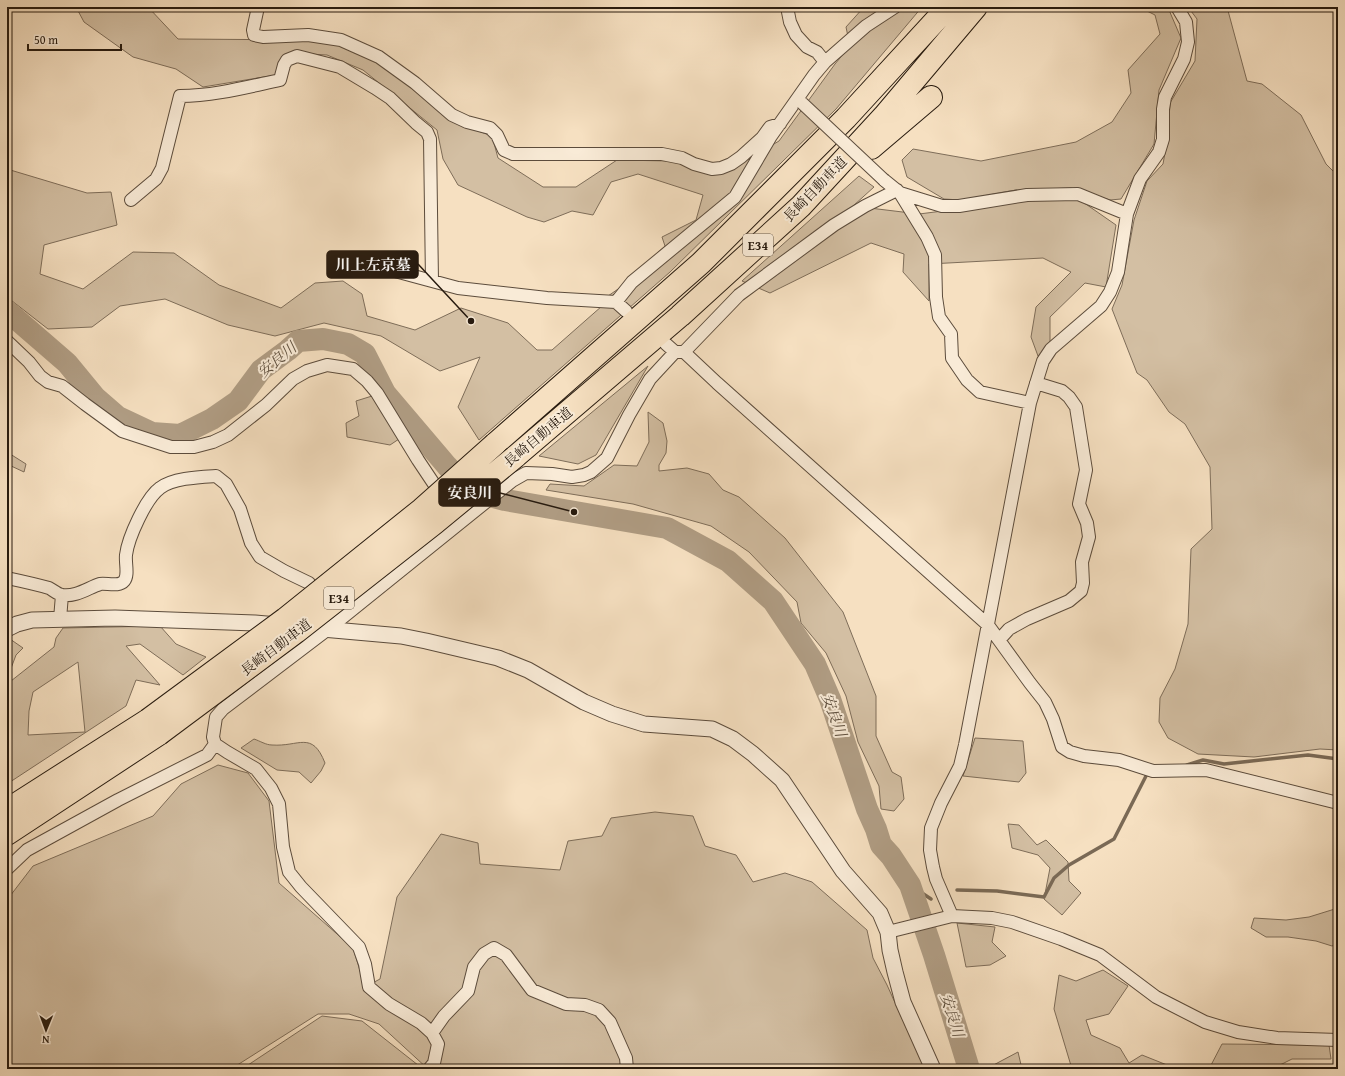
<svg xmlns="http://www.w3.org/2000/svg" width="1345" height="1076" font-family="'Gentium Book Plus','Noto Serif JP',serif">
<rect width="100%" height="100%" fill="#f6e0c1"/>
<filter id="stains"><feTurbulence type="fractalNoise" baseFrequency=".005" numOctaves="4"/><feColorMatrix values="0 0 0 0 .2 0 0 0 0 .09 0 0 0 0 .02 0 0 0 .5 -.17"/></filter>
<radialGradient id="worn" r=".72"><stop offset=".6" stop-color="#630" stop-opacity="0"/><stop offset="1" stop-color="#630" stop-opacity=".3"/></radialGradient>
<path fill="#d3bfa3" stroke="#7e6d59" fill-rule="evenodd" d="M 76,7 L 148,7 L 178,39 L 312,40 L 342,45 L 377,60 L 453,122 L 492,136 L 498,158 L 543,187 L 576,187 L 617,160 L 670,161 L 711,172 L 728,171 L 779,141 L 835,64 L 850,46 L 846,27 L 864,7 L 922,7 L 836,109 L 670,272 L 479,440 L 458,407 L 480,357 L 440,371 L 381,336 L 324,323 L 275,336 L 228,325 L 165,299 L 120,306 L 92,327 L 48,329 L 7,297 L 7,169 L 87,193 L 111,192 L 117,225 L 44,245 L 40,274 L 83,289 L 133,252 L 174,253 L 219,285 L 281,308 L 315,283 L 343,281 L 362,294 L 367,316 L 415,330 L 461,308 L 508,323 L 537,350 L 552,350 L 602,306 L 608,296 L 621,287 L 665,246 L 662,237 L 696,220 L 703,195 L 638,174 L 611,182 L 593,215 L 572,211 L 544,222 L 527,217 L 458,185 L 443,159 L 437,130 L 363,70 L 327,55 L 291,53 L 276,75 L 203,87 L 176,69 L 133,57 L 84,22 Z
M 1139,7 L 1166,7 L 1169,10 L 1181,38 L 1159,90 L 1154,144 L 1121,199 L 1110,200 L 1071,188 L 1016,190 L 961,200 L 944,199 L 907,177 L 902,160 L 913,149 L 981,161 L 1076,142 L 1112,122 L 1131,93 L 1128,70 L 1160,34 L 1155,15 Z
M 1188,7 L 1227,7 L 1247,81 L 1262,84 L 1301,115 L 1326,164 L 1338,176 L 1338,750 L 1320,749 L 1254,757 L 1198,754 L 1168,738 L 1159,722 L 1160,698 L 1175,669 L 1188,624 L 1191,549 L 1212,529 L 1210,467 L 1185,424 L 1169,412 L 1147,380 L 1137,373 L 1112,309 L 1122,285 L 1134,220 L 1147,181 L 1163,164 L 1168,136 L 1170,103 L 1195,61 L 1197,19 Z
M 859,176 L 874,187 L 853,206 L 919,214 L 1030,200 L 1080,200 L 1116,225 L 1106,287 L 1085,283 L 1050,317 L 1050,345 L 1038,356 L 1031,337 L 1036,307 L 1071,272 L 1043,258 L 929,264 L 929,301 L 903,272 L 904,254 L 871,243 L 770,293 L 742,281 Z
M 648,366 L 596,455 L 578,464 L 539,456 Z
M 372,396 L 399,439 L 390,445 L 347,437 L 346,423 L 359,416 L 356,401 Z
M 648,412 L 663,423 L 667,441 L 666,453 L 659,465 L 659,471 L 687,468 L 709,474 L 723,490 L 739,497 L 785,538 L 843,612 L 876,696 L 876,736 L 892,772 L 901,777 L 904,799 L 894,811 L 881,809 L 879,786 L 858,742 L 846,696 L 826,653 L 801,623 L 797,602 L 749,552 L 711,526 L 633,504 L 546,490 L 550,484 L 584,486 L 614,465 L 637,466 L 649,442 Z
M 7,452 L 26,464 L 24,472 L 9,465 L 7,466 Z
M 160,626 L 176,644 L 206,657 L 183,675 L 140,644 L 126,646 L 160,685 L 136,680 L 126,706 L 7,784 L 7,641 L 10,639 L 23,648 L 16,655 L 7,679 L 11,681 L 54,647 L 56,638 L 63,628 ZM 78,662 L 85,732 L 28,735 L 29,711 L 33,692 Z
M 975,738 L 1023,741 L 1026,773 L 1019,782 L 963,776 Z
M 254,739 C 260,741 266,745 272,745 C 299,747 312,730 325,763 L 321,771 L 311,783 L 299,772 L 277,770 L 241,748 Z
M 218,765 L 248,773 L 269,801 L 279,883 L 353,948 L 365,987 L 380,979 L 397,897 L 441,834 L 478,843 L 480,864 L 560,870 L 568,841 L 602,836 L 611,818 L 655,812 L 693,816 L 705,846 L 736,855 L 753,882 L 785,873 L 812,882 L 867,930 L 873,958 L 887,985 L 925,1069 L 428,1069 L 379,1024 L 349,1014 L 318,1014 L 231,1069 L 7,1069 L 7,900 L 33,866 L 153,816 L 181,784 Z
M 1008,824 L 1019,825 L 1037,845 L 1046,840 L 1068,862 L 1069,881 L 1081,893 L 1062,915 L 1044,899 L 1050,868 L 1038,855 L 1012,848 Z
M 1338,908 L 1338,944 L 1332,946 L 1316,941 L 1288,937 L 1266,937 L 1251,928 L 1254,918 L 1286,920 L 1309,917 Z
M 957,923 L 995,927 L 992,942 L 1006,956 L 990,965 L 966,967 Z
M 1103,970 L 1128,986 L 1109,1014 L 1086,1020 L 1091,1035 L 1120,1048 L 1129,1063 L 1142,1055 L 1177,1069 L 1142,1069 L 1139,1065 L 1134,1069 L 1116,1069 L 1105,1066 L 1093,1069 L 1072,1069 L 1054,1009 L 1059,975 L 1076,981 Z
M 322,1016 L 362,1021 L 423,1069 L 242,1069 Z
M 1222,1044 L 1329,1045 L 1331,1059 L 1292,1059 L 1272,1069 L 1209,1069 Z
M 1018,1052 L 1022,1069 L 986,1069 Z"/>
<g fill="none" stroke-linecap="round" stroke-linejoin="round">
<path stroke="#7a6955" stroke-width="3.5" d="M 1187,765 L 1203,760 L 1224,764 L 1308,755 L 1338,759
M 910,885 L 931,899
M 957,890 L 997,891 L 1044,897 L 1054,878 L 1069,865 L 1114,839 L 1146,776"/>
<path stroke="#b09d84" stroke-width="22" d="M 7,311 L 67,363 L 95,397 L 118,417 L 152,433 L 180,435 L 212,419 L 238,401 L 261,370 L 288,350 L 298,341 L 323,339 L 348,344 L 365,354 L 385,393 L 447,466 L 470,491 L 505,500 L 667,528 L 728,561 L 773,601 L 815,664 L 830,699 L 867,809 L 876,829 L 881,845 L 891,856 L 910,885 L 934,955 L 969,1069"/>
<defs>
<path id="minor" d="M 258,7 L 253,30 L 254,35 L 263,37 L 308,35 L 341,40 L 379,57 L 415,83 L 452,115 L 467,122 L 490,128 L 497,135 L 504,150 L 513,154 L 662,154 L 682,158 L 694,164 L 712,169 L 721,168 L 731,164 L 741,157 L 762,138 L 770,127 L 780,124
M 787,7 L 790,22 L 796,35 L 807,47 L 817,52 L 825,62
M 884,180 L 900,193 L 927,237 L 935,255 L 936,297 L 939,317 L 951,334 L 952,358 L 967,380 L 980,392 L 1030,403
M 900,193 L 942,206 L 959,206 L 1027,195 L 1078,194 L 1127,214
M 131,200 L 156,179 L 162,168 L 180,96 C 213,96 247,87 280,80 L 284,65 L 287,60 L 297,56 L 340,67 L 375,88 L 390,98 L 416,123 L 427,132 L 430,139 L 432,281
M 363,265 L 369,264 L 458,288 L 547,298 L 616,302
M 626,311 L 616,302 L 632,282 L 735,197 L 771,136 L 814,75 L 825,62 L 866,26 L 895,7
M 7,341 L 29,362 L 40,376 L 48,382 L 62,386 L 85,404 L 122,431 L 171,447 L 194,447 L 213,442 L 228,435 L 266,405 L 293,379 L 307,371 L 327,365 L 353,369 L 367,381 L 377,393 L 418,460 L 434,484 L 445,495
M 666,344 L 675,352 L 684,352 L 717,383 L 988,625 L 1030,683 L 1045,702 L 1053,719 L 1062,747 L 1070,752 L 1084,756 L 1119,760 L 1153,771 L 1206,770 L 1338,803
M 684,352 L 739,295 L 834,225 L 865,206 L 897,190
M 7,578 C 21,581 35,584 49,588 C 53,590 57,594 62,595 C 76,597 88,588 100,584 C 107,583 119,587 124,581 C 129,575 125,563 126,555 C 128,538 146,498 160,488 C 173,478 200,477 216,476 L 226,484 L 240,509 L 251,543 L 260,557 L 284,571 L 309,583
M 60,619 L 62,595
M 999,640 L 1009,629 L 1027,619 L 1069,601 L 1081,591 L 1083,583 L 1082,562 L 1089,537 L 1087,523 L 1079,504 L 1086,470 L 1076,407 L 1069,397 L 1062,391 L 1036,383
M 7,869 L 27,850 L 118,800 L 207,755 L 215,744
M 952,916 L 936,879 L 933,867 L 930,850 L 931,828 L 941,803 L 960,766 L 965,745 L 1030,403 L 1043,361 L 1051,349 L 1101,306 L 1110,292 L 1118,272 L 1127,214 L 1140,179 L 1159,152 L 1163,139 L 1163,109 L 1165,97 L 1184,59 L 1188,42 L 1186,22 L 1177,7
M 888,932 L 952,916 L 992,918 L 1012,922 L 1061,939 L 1100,955 L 1156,997 L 1205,1022 L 1238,1032 L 1277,1038 L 1338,1040
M 429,1069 L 434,1063 L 438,1044 L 432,1033
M 627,1069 L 626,1058 L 610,1022 L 599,1010 L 585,1005 L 566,1004 L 532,990 L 506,955 L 494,948 L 484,954 L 474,967 L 468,991 L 444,1016 L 432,1033 L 421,1023 L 389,1004 L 369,987 L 365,964 L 359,947 L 301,887 L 289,872 L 283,847 L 279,804 L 271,788 L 256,769 L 227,752 L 215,744 L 213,737 L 216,717 L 223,709 L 327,630 L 512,481 L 526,473 L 552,474 L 572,477 L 584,475 L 591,472 L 607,458 L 629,415 L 650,379 L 675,352"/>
<path id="tertiary" d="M 7,629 L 17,624 L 32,620 L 115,618 L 255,623 L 401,636 L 426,641 L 498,658 L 528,670 L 584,702 L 612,714 L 644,724 L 712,729 L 733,739 L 753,754 L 782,780 L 843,871 L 880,913 L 888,932 L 890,950 L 895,972 L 903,1002 L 933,1069"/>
<path id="motorway" d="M 871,148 L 931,97
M 495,444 L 701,263 L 846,118 L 948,7
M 515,457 L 680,316 L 801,206 L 884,116 L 976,7
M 7,810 L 148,720
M 7,834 L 159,734"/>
</defs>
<use href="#minor" stroke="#5c4c3c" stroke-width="14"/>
<use href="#tertiary" stroke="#5c4c3c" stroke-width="17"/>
<use href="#motorway" stroke="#281b0f" stroke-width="24"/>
<use href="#minor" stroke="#f9ebd7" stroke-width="12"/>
<use href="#tertiary" stroke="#f9ebd7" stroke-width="15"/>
<use href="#motorway" stroke="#f6e0c1" stroke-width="22"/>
<defs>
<path id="minor-bridge" d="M 802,103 L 884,180"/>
<path id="motorway-bridge" d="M 148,720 L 285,619 L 422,509 L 495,444
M 159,734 L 296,632 L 436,522 L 515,457"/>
</defs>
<use href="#minor-bridge" stroke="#5c4c3c" stroke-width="14" stroke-linecap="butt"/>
<use href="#motorway-bridge" stroke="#281b0f" stroke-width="24" stroke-linecap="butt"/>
<use href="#minor-bridge" stroke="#f9ebd7" stroke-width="12"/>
<use href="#motorway-bridge" stroke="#f6e0c1" stroke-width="22"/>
</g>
<g text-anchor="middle" stroke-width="4" stroke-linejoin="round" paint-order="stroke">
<g fill="#f9ebd7" stroke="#67594b" stroke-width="1">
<rect x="743" y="234" width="30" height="22" rx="3"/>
<rect x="324" y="587" width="30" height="22" rx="3"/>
</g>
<g font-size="13" font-weight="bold" fill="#281b0f">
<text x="758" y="250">E34</text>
<text x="339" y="603">E34</text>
</g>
<g font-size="14" fill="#281b0f" stroke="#f9ebd7">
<text transform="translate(815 189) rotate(-46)" y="5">長崎自動車道</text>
<text transform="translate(538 437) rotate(-40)" y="5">長崎自動車道</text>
<text transform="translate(276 647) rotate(-37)" y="5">長崎自動車道</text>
</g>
<g font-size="15" font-style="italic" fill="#5e4f3e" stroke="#f9ebd7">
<text transform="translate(277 360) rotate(-40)" y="5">安良川</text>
<text transform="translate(834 715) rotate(70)" y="5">安良川</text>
<text transform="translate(952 1015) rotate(72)" y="5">安良川</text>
</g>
</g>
<path fill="none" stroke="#281b0f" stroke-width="1.5" d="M471 321L418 264M574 512L500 493"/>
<g fill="#281b0f" stroke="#f9ebd7" stroke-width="1.5">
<circle cx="471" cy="321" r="4"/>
<circle cx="574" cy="512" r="4"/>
</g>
<g fill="#281b0f" stroke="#281b0f" stroke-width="1.5">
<rect x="327" y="251" width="91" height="27" rx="4"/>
<rect x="439" y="479" width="61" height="27" rx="4"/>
</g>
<g font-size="15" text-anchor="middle" font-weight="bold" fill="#fff">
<text x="373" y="270">川上左京墓</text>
<text x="470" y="498">安良川</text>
</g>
<rect width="1345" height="1076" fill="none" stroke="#f6e0c1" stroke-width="24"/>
<rect x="8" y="8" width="1329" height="1060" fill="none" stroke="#281b0f" stroke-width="2"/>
<rect x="12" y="12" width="1321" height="1052" fill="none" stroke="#281b0f"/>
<g transform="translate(46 1030) rotate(181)" stroke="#f9ebd7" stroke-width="3" paint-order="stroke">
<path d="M0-3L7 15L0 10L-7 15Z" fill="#281b0f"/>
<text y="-6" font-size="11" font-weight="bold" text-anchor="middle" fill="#281b0f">N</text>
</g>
<path d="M28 44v6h93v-6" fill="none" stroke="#281b0f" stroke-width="2"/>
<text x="34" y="44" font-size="12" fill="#281b0f" stroke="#f9ebd7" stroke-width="3" paint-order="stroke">50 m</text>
<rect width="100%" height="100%" filter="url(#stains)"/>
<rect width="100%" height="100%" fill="url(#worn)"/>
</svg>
